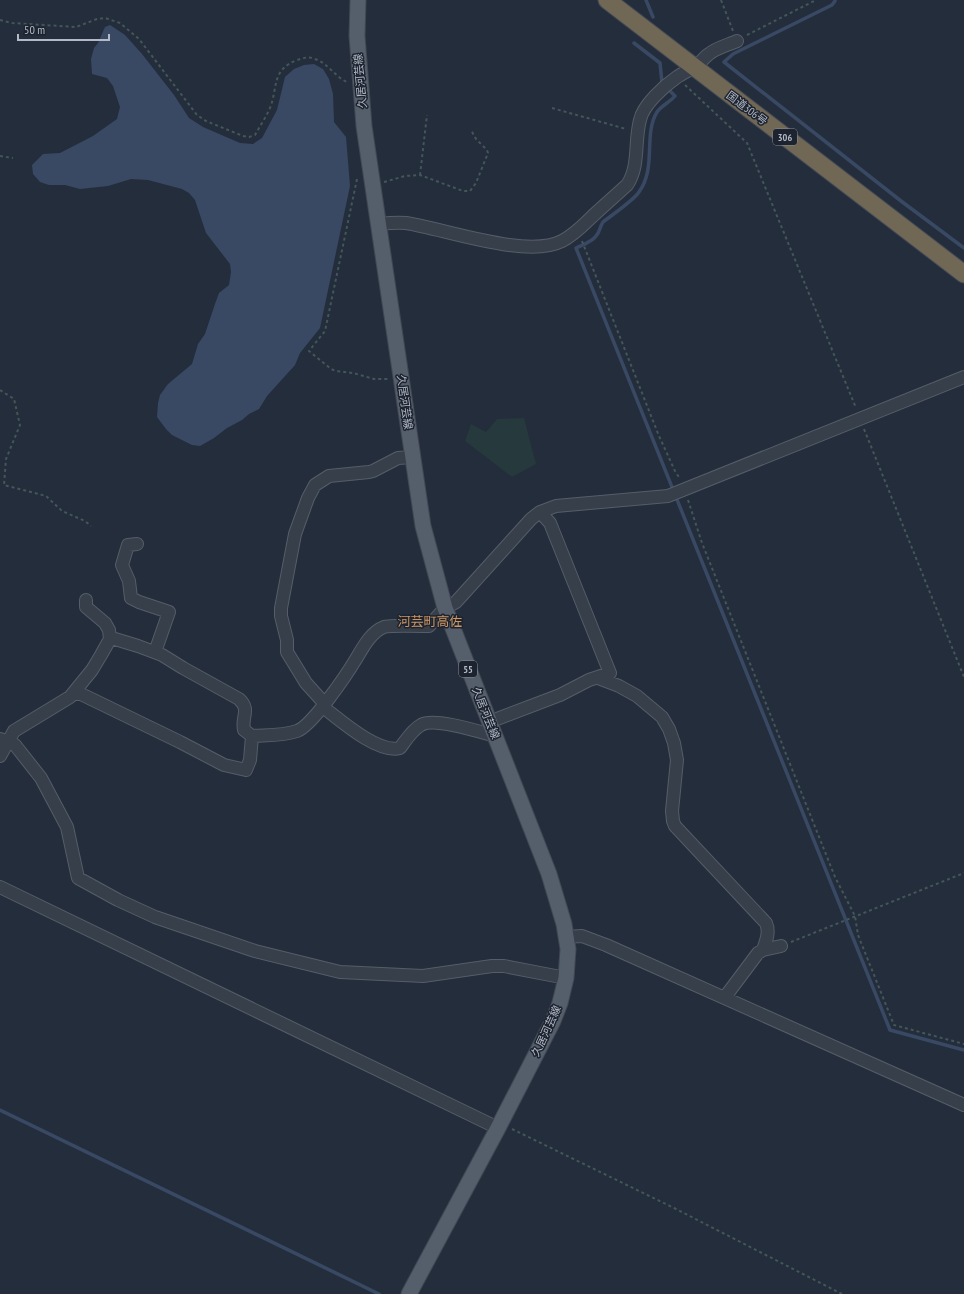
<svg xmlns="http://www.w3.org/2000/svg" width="964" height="1294" font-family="'PT Sans Narrow','Noto Sans JP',sans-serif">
<rect width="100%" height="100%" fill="#242d3b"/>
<path fill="#26393c" d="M 524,418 L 536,464 L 512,477 L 465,441 L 471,424 L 486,432 L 497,419 Z"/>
<path fill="#394964" d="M 110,25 L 125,35 L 142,54 L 174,95 L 189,118 L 203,127 L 240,143 L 253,144 L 262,138 L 277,110 L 285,77 L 294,69 L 304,65 L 314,64 L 323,69 L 329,79 L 333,94 L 334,122 L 346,137 L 350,186 L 320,328 L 300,353 L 295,365 L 267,396 L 259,409 L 249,414 L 242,420 L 227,428 L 214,438 L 200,446 L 192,445 L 172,435 L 166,429 L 157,417 L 158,403 L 160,395 L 168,384 L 192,364 L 198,344 L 205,334 L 215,304 L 219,293 L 229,285 L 231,272 L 230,264 L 206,233 L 195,200 L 189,193 L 182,189 L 148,180 L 131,179 L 108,186 L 80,189 L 65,185 L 49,185 L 40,182 L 33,174 L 32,165 L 43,154 L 60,153 L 93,136 L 117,119 L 120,107 L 113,86 L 107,78 L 92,74 L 91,59 L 94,48 L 98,43 L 105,27 Z"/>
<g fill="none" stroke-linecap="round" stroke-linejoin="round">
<path stroke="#394964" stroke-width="3.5" d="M 646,0 L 653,17
M 835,0 L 835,1 L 832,5 L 733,54 L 724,62 L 901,201 L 964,248
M 634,43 L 660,63 L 662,83 L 675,96 C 670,102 661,106 657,112 C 643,135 657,167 639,192 C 634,200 612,215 603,222 C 600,226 600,232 596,236 C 592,242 582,245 576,248 L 890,1030 L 964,1050
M 0,1110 L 379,1294"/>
<defs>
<path id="minor" d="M 379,224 C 388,223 397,222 406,223 C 445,229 527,259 562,241 C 576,234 586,222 597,212 C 607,203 617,194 627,185 C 640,166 634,142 640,120 C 643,105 664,86 677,77 C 683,73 690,70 696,66 C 701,63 704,57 709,54 C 716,48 728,45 737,41
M 137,544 L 128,545 L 122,565 L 129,581 L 131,598 L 139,602 L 169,612 L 155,652
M 110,639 L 115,639 L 138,646 L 162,655 L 183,668 L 239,699 C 251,710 241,717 244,730 L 252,736
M 598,678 L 619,686 L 637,696 L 662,717 L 669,729 L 674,743 L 677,760 L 672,811 L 673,821 L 675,826 L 766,923 C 770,932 766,941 763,950
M 73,694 L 81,694 L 180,742 L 224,765 L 246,770 L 250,760 L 252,736 C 266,735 283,736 297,731 C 312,726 347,674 356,659 C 363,647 371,632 384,627 C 389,625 422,626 429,626 L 445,608 L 456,602 L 531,519 L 540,512 L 556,506 L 668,496 L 964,377
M 325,704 L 306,683 L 287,652 L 287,640 L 281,616 L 281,608 L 295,534 L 308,498 L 315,485 L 329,476 L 369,472 L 373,471 L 398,458 L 413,457
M 323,707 C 340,720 378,754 400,748 C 406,740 412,730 421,725 C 434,717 480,732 495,736
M 489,722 L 560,695 L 589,680 L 610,673 L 550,523 L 540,512
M 0,739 L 8,741 L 15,745 L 41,778 L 67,827 L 78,878 L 118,900 L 155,917 L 255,951 L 340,972 L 423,976 L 492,966 L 504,966 L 566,978
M 0,756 L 14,731 L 70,697 L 92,670 L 101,655 L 110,639 L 109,630 L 105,623 L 86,607 L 86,600
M 0,887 L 498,1128
M 566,937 L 582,936 L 606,945 L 964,1105
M 725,997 L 758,953 L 763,950 L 781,946"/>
<path id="major" d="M 358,0 L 357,36 L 364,126 L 423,526 L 445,608 L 549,874 L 564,924 L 568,949 L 566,978 L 560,1003 L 553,1021 L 498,1128 L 409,1294"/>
<path id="highway" d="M 607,0 L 964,274"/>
</defs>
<use href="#minor" stroke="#565d69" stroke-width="14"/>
<use href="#major" stroke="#414854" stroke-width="17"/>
<use href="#highway" stroke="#434a56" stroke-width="19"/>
<path stroke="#435659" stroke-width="2" stroke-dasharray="3 3" stroke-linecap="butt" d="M 721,0 L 733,31
M 0,20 L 12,23 L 76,27 L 97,19 L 105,18 L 120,23 L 139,39 L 197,115 L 206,121 L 243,136 L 249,137 L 255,135 C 260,126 266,117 270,108 C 278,88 271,70 297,60 C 303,58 309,56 315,59 C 328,63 335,77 347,82
M 747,35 L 816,0
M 685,85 L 747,143 L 856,408
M 552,108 L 626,129
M 0,156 L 13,158
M 420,175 L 427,115
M 357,179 L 325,331 L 309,351 L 331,369 L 336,371 L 353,373 L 374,379 L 388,379
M 384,182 L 405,176 L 420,175 L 463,191 L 470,191 L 476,183 L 488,153 L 487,150 L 476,139 L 471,130
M 582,241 L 659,436 L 675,471 L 680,479
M 0,390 L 14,399 L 20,425 L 6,459 L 4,485 L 46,496 L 62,511 L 85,521 L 91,526
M 864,429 L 964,677
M 688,500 L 702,543 L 835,877 L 855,916 L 858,935 L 894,1025 L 964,1044
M 791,942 L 964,873
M 512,1129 L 674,1208 L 842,1294"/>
<use href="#minor" stroke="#373f4b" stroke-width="12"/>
<use href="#major" stroke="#555e6b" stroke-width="15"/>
<use href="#highway" stroke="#716755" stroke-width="17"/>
</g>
<g text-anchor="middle" stroke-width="3" stroke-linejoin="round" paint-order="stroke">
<g fill="#1d2430" stroke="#868d9a" stroke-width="1">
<rect x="773" y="129" width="24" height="16" rx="3"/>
<rect x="459" y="661" width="18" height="16" rx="3"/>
</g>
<g font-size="10" font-weight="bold" fill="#b3bac7">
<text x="785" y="141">306</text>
<text x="468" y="673">55</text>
</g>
<g font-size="11" fill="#b3bac7" stroke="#1d2430">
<text transform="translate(360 81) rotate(-95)" y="4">久居河芸線</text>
<text transform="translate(747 108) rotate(37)" y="4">国道306号</text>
<text transform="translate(405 402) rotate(82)" y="4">久居河芸線</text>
<text transform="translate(486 713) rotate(68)" y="4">久居河芸線</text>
<text transform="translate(546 1031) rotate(-65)" y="4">久居河芸線</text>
</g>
<g font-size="13" fill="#d09864" stroke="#1d2430">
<text x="430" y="626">河芸町高佐</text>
</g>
</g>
<path d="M18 34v6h91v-6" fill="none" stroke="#b3bac7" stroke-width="2"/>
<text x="24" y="34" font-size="12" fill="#b3bac7" stroke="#1d2430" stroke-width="3" paint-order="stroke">50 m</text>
</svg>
